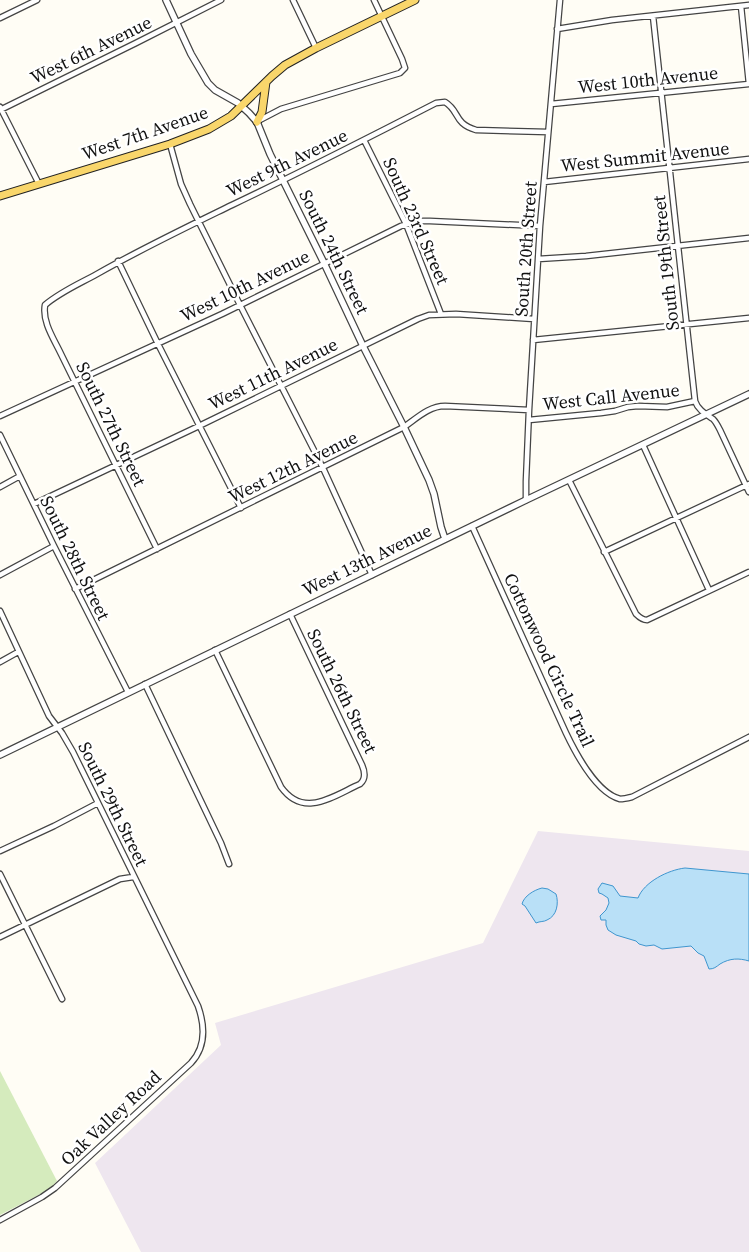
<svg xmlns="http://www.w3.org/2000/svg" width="749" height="1252" font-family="'Source Serif 4',serif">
<rect width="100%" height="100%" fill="#fffdf5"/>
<path fill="#eee6ef" d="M 538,831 L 749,851 L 749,1252 L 141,1252 L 95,1163 L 221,1045 L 215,1023 L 483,943 Z"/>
<path fill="#d5ebbd" d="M 0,1071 L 57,1181 L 50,1189 L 0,1215 Z"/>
<path fill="#b9e0f7" stroke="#3f96cf" d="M 685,868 L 749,874 L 749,961 C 739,958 730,958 720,964 C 716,967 714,969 709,969 L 704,956 L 698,953 L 691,946 L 662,949 L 654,945 L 646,946 L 639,944 L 636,941 L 616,935 L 608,930 L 606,925 L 606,920 L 601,920 L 600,916 L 606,910 L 609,903 L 608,898 L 602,894 L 599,893 L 598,889 L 602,883 L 613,886 L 620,896 L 638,898 C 644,882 668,870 685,868 Z
M 542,888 L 548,889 L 556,894 C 559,903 557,916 547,920 C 544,922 540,921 536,923 L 525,906 L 522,904 C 524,896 534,890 542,888 Z"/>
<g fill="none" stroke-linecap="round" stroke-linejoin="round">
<defs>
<path id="minor" d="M 293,0 L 316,48
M 741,6 L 749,84
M 653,16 L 678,246 L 695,401 C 698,410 706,414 713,419 C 716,422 718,426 720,430 L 749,492
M 0,18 L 37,0
M 557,29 L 612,20 L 749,5
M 551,104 L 749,84
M 0,107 L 39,184
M 0,110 L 136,43 L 221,0
M 258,121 L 281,109 L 400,73 L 405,68 L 402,59 L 374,0
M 364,140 L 406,224 L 441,314
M 170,144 L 181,184 L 190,204 L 240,305 L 323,468 L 372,575
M 544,182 L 749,159
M 538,259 L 586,256 L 749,238
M 118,261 L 158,344 L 241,508
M 533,340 L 749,318
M 0,416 L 222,314 L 401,226 L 419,221 L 430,221 L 540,226
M 529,420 L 601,413 L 615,411 L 628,407 L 638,406 L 667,407 L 695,401
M 0,435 L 54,546 L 128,692
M 643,445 L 709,590
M 569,480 L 636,614 C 639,617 642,620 647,620 L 749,572
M 0,487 L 20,476
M 526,500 L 526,481 L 529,410 L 540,226 L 560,0
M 34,504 L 199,426 L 418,319 L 429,315 L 456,314 L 534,319
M 472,526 L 566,733 C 576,754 597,793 620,799 C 624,799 628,798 632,797 L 749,737
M 157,549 L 61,354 C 54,339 42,322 45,305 C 60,292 79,284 97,274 C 141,249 187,227 232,205 C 301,172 368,138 436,103 L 445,102 C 460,111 453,123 476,130 L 548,132
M 604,552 L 749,484
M 0,575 L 54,546
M 75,589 L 404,427 C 417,418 429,406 445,406 L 529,410
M 0,611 L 49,716 L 62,733 L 73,752 L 198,1006 C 205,1026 206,1047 191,1063 L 55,1188 L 42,1197 L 0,1220
M 215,650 L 281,787 C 304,819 333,796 360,784 C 366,779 365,772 362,765 L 290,614
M 0,662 L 18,652
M 145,684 L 221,843 L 229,864
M 0,851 L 54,826 L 98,803
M 0,874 L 62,999
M 0,937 L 120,879 L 133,877"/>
<path id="tertiary" d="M 166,0 L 191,54 L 208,83 L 215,90 L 238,103 L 249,113 L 257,122 L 270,154 L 324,263 L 363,346 L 404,427 L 429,480 L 434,494 L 441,527 L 445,539
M 0,755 L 526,500 L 749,394"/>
<path id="primary" d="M 257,122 L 262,112 L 266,82
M 0,196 L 170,144 L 209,129 L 231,116 L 272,76 L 285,65 L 316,48 L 415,0"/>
</defs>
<use href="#minor" stroke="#444" stroke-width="7"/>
<use href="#tertiary" stroke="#444" stroke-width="8"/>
<use href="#primary" stroke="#222" stroke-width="9"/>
<use href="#minor" stroke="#fff" stroke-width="4.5"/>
<use href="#tertiary" stroke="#fff" stroke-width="5.5"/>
<use href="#primary" stroke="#f9d66b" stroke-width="7"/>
</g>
<g text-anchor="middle" stroke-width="5" stroke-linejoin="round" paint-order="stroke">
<g font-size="18" fill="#111" stroke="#fff">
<text transform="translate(91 50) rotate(-26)" y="6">West 6th Avenue</text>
<text transform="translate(648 80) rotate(-6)" y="6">West 10th Avenue</text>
<text transform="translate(145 133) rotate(-19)" y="6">West 7th Avenue</text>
<text transform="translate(645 157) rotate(-6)" y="6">West Summit Avenue</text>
<text transform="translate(287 163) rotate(-26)" y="6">West 9th Avenue</text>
<text transform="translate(416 221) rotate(66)" y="6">South 23rd Street</text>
<text transform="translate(526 249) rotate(-86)" y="6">South 20th Street</text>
<text transform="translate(334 252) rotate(64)" y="6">South 24th Street</text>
<text transform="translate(666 263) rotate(-96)" y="6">South 19th Street</text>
<text transform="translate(245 286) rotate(-26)" y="6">West 10th Avenue</text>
<text transform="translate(273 374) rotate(-26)" y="6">West 11th Avenue</text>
<text transform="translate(611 397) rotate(-6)" y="6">West Call Avenue</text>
<text transform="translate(111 424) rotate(64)" y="6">South 27th Street</text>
<text transform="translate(293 467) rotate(-26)" y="6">West 12th Avenue</text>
<text transform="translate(75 558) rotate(64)" y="6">South 28th Street</text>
<text transform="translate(367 560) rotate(-26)" y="6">West 13th Avenue</text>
<text transform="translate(549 660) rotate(65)" y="6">Cottonwood Circle Trail</text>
<text transform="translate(342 691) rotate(64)" y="6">South 26th Street</text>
<text transform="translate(113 804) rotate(64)" y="6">South 29th Street</text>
<text transform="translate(111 1118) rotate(-43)" y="6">Oak Valley Road</text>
</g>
</g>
</svg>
